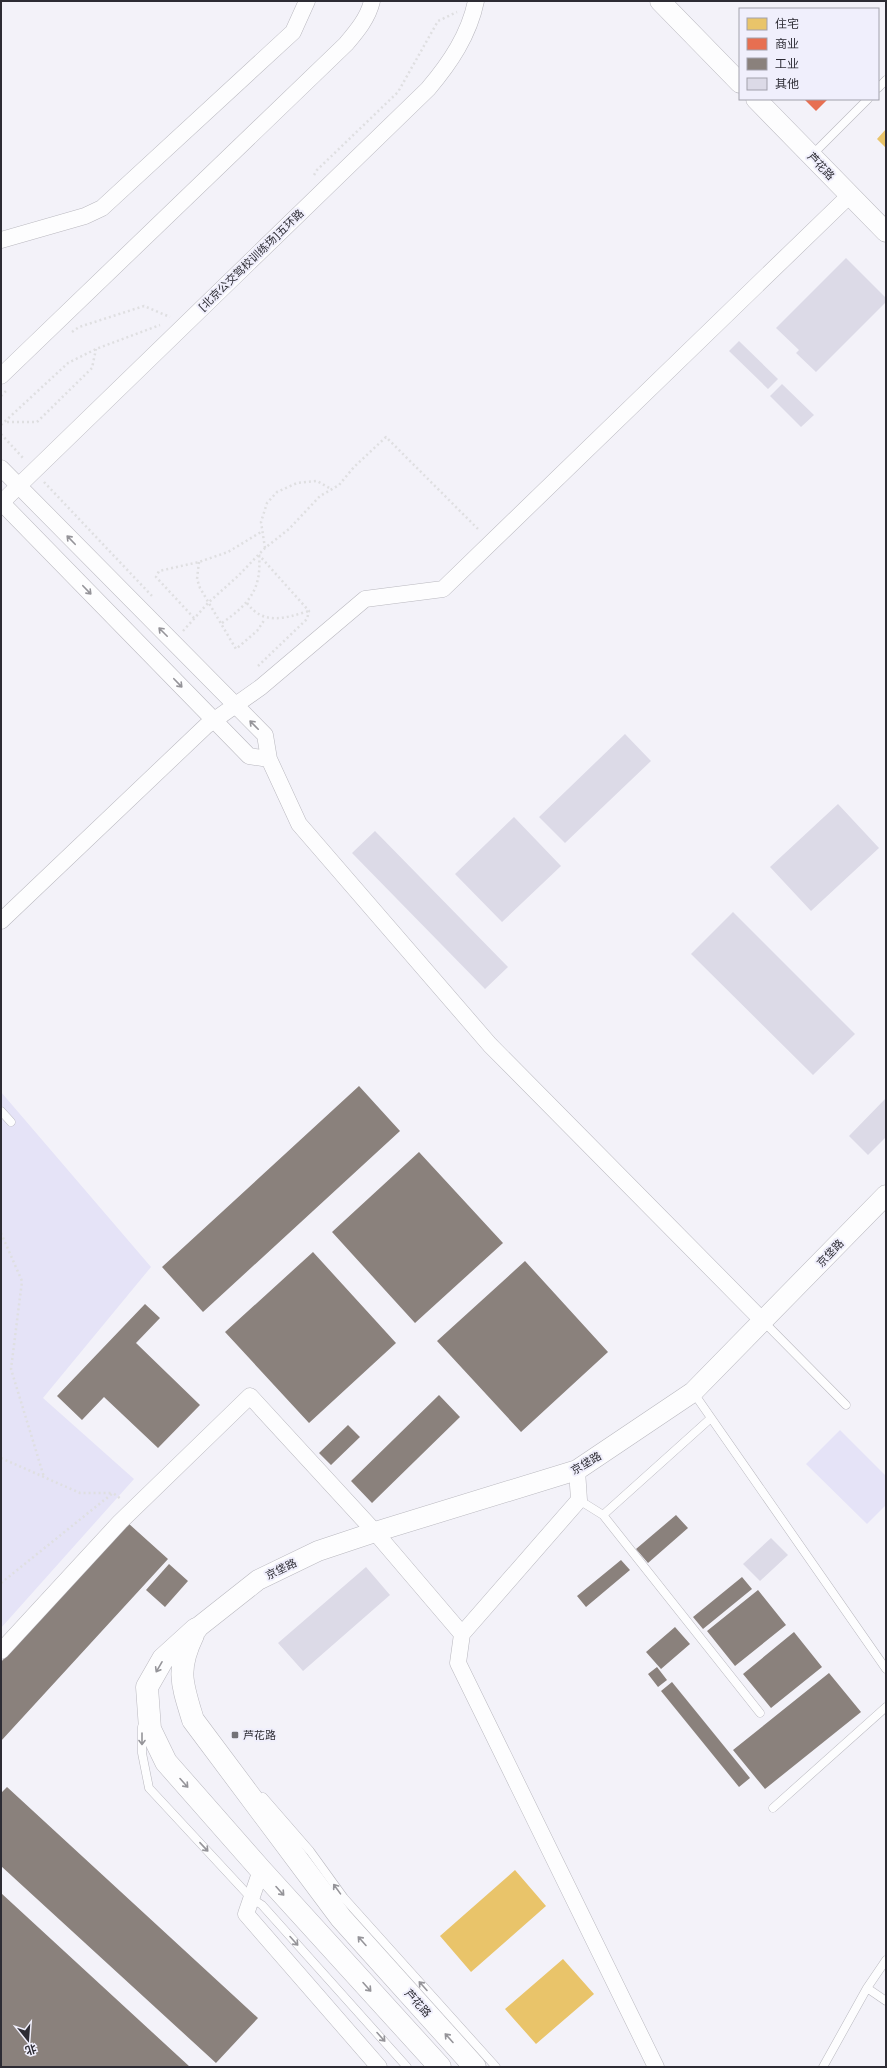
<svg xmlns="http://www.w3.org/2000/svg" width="887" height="2068" font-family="'DejaVu Sans','Noto Sans SC',sans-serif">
<rect width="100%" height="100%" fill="#f3f2f9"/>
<path fill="#e5e3f7" d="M 1,1092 L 151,1267 L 43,1398 L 134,1479 L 1,1628 Z
M 840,1430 L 886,1476 L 886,1505 L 867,1524 L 806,1464 Z"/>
<path fill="#e9c46a" d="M 886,129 L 886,148 L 877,139 Z
M 515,1870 L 546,1906 L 471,1972 L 440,1936 Z
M 563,1959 L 594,1994 L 536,2044 L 505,2009 Z"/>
<path fill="#e76f51" d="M 804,99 L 828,99 L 816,111 Z"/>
<path fill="#8a817c" d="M 359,1086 L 400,1131 L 203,1312 L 162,1267 Z
M 419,1152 L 503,1243 L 415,1323 L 332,1232 Z
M 313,1252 L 396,1343 L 309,1423 L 225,1332 Z
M 525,1261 L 608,1352 L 521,1432 L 437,1341 Z
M 145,1304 L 160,1318 L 136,1343 L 200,1405 L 158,1448 L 104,1397 L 82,1420 L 57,1396 Z
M 439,1395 L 460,1417 L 372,1503 L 351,1481 Z
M 348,1425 L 360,1437 L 331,1465 L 319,1453 Z
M 676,1515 L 688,1528 L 648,1563 L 636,1549 Z
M 128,1523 L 168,1559 L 1,1741 L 1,1662 Z
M 621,1560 L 630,1570 L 586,1607 L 577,1596 Z
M 169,1564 L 188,1581 L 165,1607 L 146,1590 Z
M 742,1577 L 752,1589 L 703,1629 L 693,1617 Z
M 758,1590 L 786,1625 L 735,1666 L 707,1631 Z
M 675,1627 L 690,1644 L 661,1669 L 646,1652 Z
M 794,1632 L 822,1667 L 771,1708 L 743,1674 Z
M 657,1667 L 667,1680 L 658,1687 L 648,1674 Z
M 829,1673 L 861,1712 L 765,1789 L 733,1750 Z
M 672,1682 L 750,1778 L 739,1787 L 661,1691 Z
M 7,1787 L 258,2018 L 216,2063 L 1,1866 L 1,1793 Z
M 1,1893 L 190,2067 L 1,2067 Z"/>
<path fill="#dcdae7" d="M 846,258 L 886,298 L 886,302 L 816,372 L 796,353 L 799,350 L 776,328 Z
M 739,341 L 778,379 L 768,389 L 729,351 Z
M 782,384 L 814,415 L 801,427 L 770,396 Z
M 625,734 L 651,761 L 565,843 L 539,817 Z
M 838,804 L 879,848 L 811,911 L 770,867 Z
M 514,817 L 561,866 L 502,922 L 455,874 Z
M 375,831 L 508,967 L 485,989 L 352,853 Z
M 733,912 L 855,1034 L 813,1075 L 691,954 Z
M 886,1098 L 886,1137 L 868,1155 L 849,1136 Z
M 771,1538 L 788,1555 L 760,1581 L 743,1564 Z
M 366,1567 L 390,1595 L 303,1671 L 278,1643 Z"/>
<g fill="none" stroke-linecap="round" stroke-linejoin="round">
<defs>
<path id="service" d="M 878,88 L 886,80
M 812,155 L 868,99
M 1,1111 L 11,1122
M 763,1321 L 846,1405
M 693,1392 L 886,1669
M 579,1500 L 603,1515 L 711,1418
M 603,1515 L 760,1713
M 142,1727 L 142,1753 L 149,1788 L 251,1898 L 262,1905 L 407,2067
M 263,1797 L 310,1851 L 344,1898 L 496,2067
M 773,1808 L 886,1707
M 867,1988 L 886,2001
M 823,2067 L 867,1988 L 886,1960"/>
<path id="minor" d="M 1,240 L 85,216 L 102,208 L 293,32 L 307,1
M 1,376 L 346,44 C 357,31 368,18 372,1
M 1,468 L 265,735 L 269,759 L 299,824 L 490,1045 L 763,1321
M 1,502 L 249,756 L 269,759
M 1,503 L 428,89 C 450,63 469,35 476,1
M 1,921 L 206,726 L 261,687 L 365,599 L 443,589 L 850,195
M 577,1470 L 579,1500 L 462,1634 L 458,1663 L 656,2067
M 1,1651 L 120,1522 L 250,1396 L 375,1532 L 462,1634
M 261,1870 L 246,1914 L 379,2067"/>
<path id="tertiary" d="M 660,1 L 740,83
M 756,99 L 886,232
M 196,1629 L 258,1580 L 318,1551 L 375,1532 L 577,1470 L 693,1392 L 886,1195"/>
<path id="secondary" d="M 196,1629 L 163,1659 L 147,1687 L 150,1729 L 166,1762 L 261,1870 L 440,2067
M 193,1635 C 176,1670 182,1684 193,1720 L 341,1918 L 475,2067"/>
</defs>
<use href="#service" stroke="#b9b8bf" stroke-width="9"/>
<use href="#minor" stroke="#b9b8bf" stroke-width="17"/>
<use href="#tertiary" stroke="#b9b8bf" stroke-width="21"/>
<use href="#secondary" stroke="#b9b8bf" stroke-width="23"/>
<path stroke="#dfdfe1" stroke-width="2.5" stroke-dasharray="2 3" stroke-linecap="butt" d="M 314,175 L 317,170 L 398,92 L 438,21 L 457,12
M 72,332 L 79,327 L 144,306 L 170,317
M 1,396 L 6,391
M 7,422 L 37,422 L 92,368 L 96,349
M 1,425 L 68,363 L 96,349 L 160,325
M 1,434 L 24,459
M 44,482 L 152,596
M 265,548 L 261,522 L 267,503 L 277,492 L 297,483 L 317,481 L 331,489
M 199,562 L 197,579 L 200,588 L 236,649 L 257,631 L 265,619
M 247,603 C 264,626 285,618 309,611
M 194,618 L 156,577 L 159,571 L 199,562 L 228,552 L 261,532
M 222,623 C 249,604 262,589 259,555
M 183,631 L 209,602 L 238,576 L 265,548 L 289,529 L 320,496 L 339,485 L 354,467 L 386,437 L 480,531
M 258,666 L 307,619 L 309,611 L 259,555
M 1,1233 L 22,1281 L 11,1369 L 44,1477
M 1,1458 L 80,1493 L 112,1493
M 1,1583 L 113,1493 L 121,1499"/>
<use href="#service" stroke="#fdfdfe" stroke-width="8"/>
<use href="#minor" stroke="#fdfdfe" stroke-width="16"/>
<use href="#tertiary" stroke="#fdfdfe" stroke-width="20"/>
<use href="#secondary" stroke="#fdfdfe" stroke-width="22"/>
</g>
<defs><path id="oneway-shaft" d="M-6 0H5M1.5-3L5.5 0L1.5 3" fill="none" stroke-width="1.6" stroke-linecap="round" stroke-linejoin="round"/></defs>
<g stroke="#959499">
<use href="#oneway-shaft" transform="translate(71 540) rotate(-134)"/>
<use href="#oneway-shaft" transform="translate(87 590) rotate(46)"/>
<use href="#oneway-shaft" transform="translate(163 632) rotate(-135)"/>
<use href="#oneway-shaft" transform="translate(178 683) rotate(46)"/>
<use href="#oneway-shaft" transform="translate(254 725) rotate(-135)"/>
<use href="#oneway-shaft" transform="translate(159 1667) rotate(120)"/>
<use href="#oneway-shaft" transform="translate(142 1739) rotate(90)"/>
<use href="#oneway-shaft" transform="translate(184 1783) rotate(48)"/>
<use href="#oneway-shaft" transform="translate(204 1847) rotate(47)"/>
<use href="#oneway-shaft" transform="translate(337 1889) rotate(-126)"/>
<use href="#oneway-shaft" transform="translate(280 1891) rotate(48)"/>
<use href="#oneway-shaft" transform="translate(294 1941) rotate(48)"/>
<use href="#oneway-shaft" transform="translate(362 1941) rotate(-132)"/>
<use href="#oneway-shaft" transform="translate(423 1986) rotate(-132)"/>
<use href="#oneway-shaft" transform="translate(367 1987) rotate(48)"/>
<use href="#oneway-shaft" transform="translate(381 2037) rotate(48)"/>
<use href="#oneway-shaft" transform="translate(449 2038) rotate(-132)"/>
</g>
<rect fill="#727179" stroke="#f0effc" stroke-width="1.5" x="231" y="1731" width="8" height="8" rx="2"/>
<g text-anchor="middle" stroke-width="4" stroke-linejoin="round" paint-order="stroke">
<g font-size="11" fill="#2d2c34" stroke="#f0effc">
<text transform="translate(821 166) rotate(46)" y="4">芦花路</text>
<text transform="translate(251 260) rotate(-44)" y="4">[北京公交驾校训练场]五环路</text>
<text transform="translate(830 1253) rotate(-46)" y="4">京垡路</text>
<text transform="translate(586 1463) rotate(-30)" y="4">京垡路</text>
<text transform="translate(281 1569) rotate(-26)" y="4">京垡路</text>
<text transform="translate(418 2003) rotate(48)" y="4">芦花路</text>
</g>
<g font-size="11" fill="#2d2c34" stroke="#f0effc" text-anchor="start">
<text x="243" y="1739">芦花路</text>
</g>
</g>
<rect width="887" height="2068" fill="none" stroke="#2d2c34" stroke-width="4"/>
<rect x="739" y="8" width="140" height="92" fill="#f0effc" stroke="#a2a1ac"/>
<rect x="747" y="18" width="20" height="12" fill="#e9c46a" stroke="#a2a1ac"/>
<text x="775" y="28" font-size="12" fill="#2d2c34">住宅</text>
<rect x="747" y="38" width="20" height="12" fill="#e76f51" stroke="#a2a1ac"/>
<text x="775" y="48" font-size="12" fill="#2d2c34">商业</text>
<rect x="747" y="58" width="20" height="12" fill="#8a817c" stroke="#a2a1ac"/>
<text x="775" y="68" font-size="12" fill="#2d2c34">工业</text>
<rect x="747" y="78" width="20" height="12" fill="#dcdae7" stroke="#a2a1ac"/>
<text x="775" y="88" font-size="12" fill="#2d2c34">其他</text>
<g transform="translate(28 2040) rotate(163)" stroke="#f0effc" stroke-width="3" paint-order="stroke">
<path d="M0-3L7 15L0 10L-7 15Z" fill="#2d2c34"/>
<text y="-6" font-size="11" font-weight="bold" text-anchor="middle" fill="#2d2c34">北</text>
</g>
</svg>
